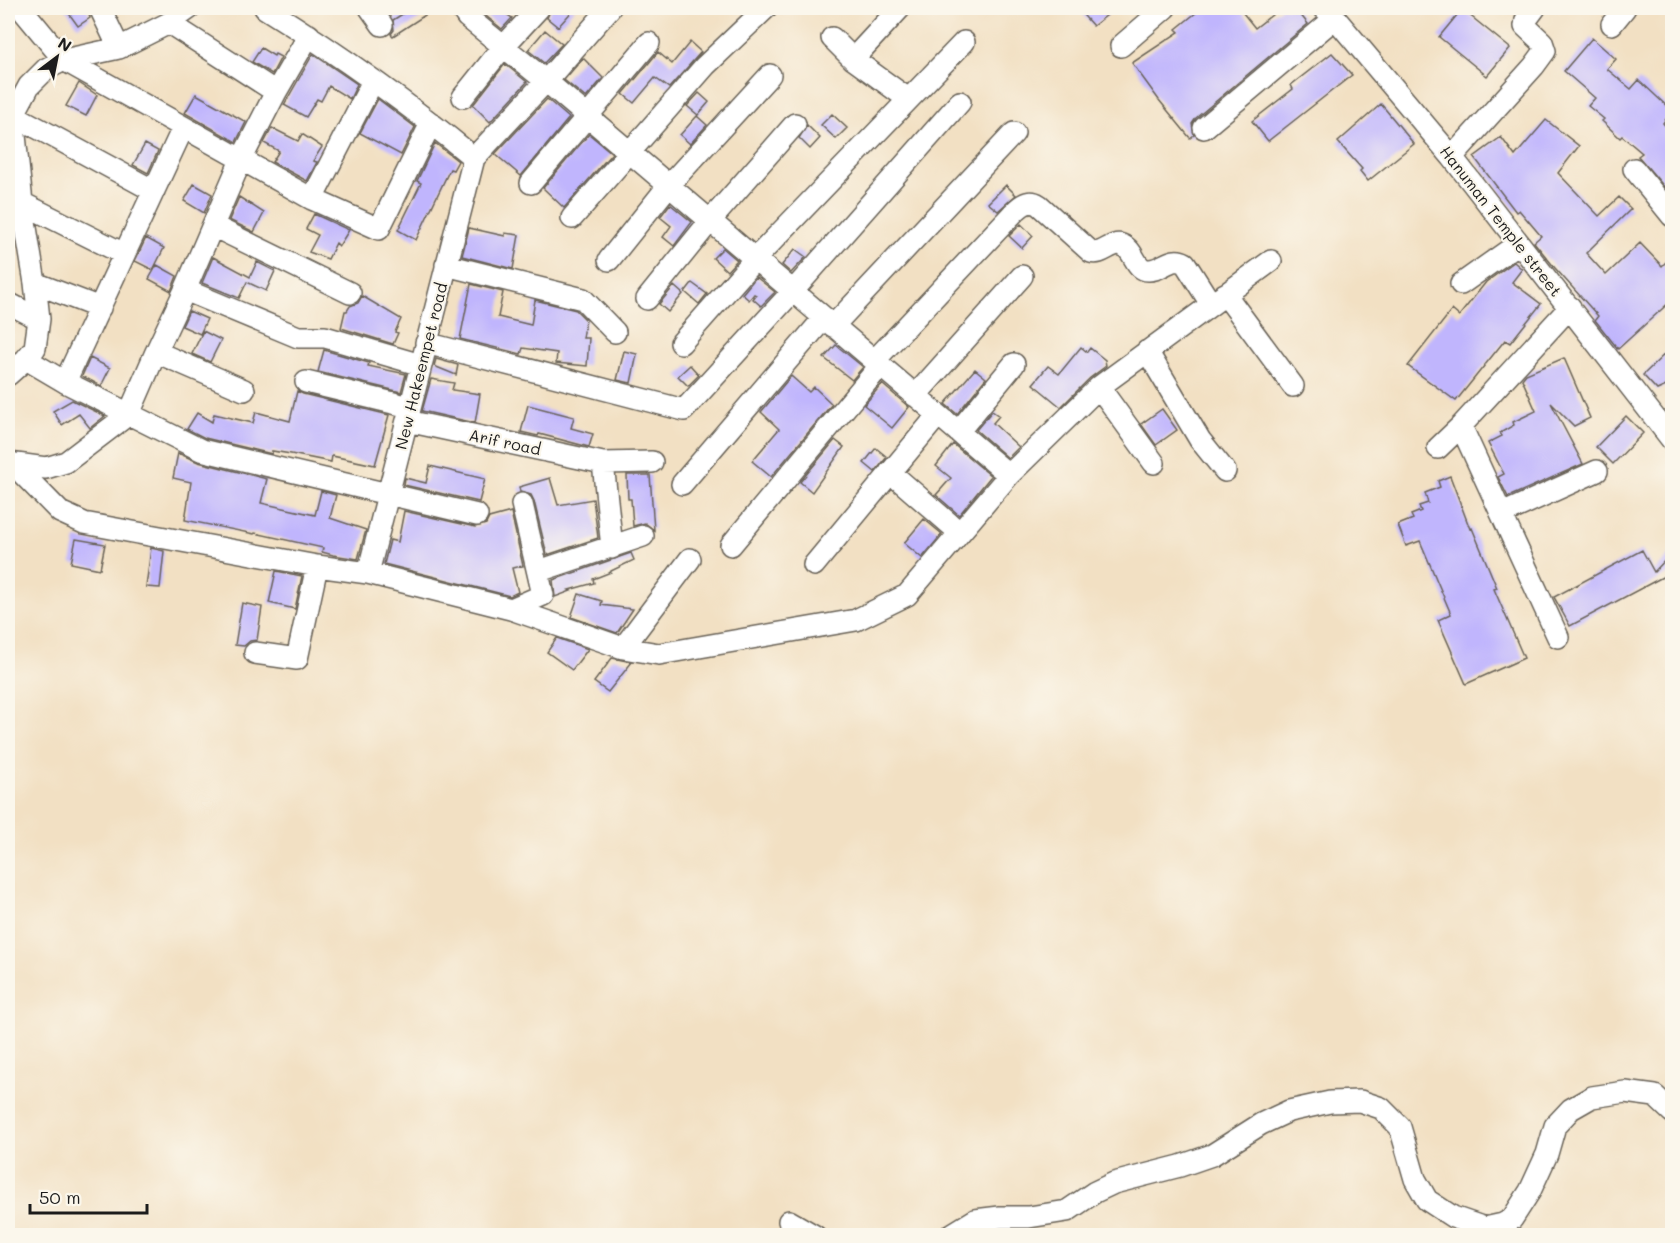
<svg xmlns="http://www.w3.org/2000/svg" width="1680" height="1243" font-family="Mali,sans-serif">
<rect width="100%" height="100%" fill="#fbf7ec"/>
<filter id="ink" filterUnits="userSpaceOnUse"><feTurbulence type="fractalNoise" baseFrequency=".0167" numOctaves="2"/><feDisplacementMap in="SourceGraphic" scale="12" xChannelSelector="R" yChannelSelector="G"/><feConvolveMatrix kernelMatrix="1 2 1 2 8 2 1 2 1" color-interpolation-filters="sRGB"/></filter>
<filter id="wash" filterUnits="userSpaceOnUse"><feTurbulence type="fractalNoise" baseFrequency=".008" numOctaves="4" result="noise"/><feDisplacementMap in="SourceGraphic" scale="24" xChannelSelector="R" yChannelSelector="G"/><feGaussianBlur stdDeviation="1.35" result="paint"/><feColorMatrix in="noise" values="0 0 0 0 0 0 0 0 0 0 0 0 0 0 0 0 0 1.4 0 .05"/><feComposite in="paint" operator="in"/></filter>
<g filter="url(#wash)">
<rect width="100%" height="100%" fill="#f2e0c3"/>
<g id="blocks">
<path fill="#c0b5fd" d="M 65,8 L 87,8 L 90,18 L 78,26 Z
M 412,8 L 436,8 L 393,36 L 391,34 L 394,30 L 393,20 Z
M 484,8 L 497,8 L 512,18 L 502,29 L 481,12 Z
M 551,8 L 575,8 L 558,27 L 547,18 Z
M 1077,8 L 1116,8 L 1093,26 Z
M 1202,8 L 1239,8 L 1255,28 L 1281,8 L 1295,8 L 1308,24 L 1196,118 L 1192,124 L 1194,135 L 1190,138 L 1159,100 L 1132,63 L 1179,32 L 1176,29 Z
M 1462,9 L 1510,48 L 1487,76 L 1439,37 Z
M 545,30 L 562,44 L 544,63 L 528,50 Z
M 1592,38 L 1616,59 L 1607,69 L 1631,89 L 1639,80 L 1672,111 L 1663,123 L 1672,134 L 1672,196 L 1638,156 L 1642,153 L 1622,136 L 1620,138 L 1602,121 L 1604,119 L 1588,106 L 1595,98 L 1564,71 Z
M 690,42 L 701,52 L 669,88 L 655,78 L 634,103 L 623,94 L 658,52 L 672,64 Z
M 261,48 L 274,56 L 275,54 L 281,57 L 272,74 L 252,62 Z
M 1332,53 L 1352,75 L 1268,141 L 1252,121 L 1293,89 L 1291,85 Z
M 313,54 L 357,84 L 350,99 L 329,86 L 321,101 L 317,99 L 306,117 L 284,105 Z
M 583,58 L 603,78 L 586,98 L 564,80 Z
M 505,64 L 527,82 L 490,122 L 473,105 Z
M 79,83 L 97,95 L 86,116 L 66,106 Z
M 699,93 L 709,102 L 698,115 L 687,106 Z
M 196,94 L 246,122 L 236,142 L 185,113 Z
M 378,99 L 415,127 L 401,155 L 360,133 Z
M 547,99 L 569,118 L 521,176 L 495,154 Z
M 1381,104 L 1414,144 L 1368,181 L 1360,171 L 1362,169 L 1338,142 Z
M 832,114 L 847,128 L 836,139 L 821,125 Z
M 697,116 L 707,125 L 690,144 L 680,135 Z
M 1546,120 L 1579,146 L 1558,173 L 1599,216 L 1619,197 L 1631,209 L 1586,253 L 1606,275 L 1640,243 L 1662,266 L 1672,256 L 1672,300 L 1618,349 L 1595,320 L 1598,316 L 1555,268 L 1534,242 L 1541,236 L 1519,210 L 1516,212 L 1474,157 L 1501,137 L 1515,156 Z
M 807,125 L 820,138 L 810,149 L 799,138 Z
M 272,128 L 298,141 L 302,134 L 322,147 L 313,161 L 317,162 L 307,181 L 272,162 L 279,151 L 264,143 Z
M 589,134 L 612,153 L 564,208 L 543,188 Z
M 435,143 L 458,161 L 453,170 L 450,169 L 416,240 L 398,230 L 421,183 L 417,181 Z
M 145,144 L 158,151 L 148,173 L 133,165 Z
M 194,184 L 212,194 L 204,213 L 184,201 Z
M 1006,185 L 1016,195 L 998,211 L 988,203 Z
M 239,197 L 264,213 L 254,232 L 229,220 Z
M 670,204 L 692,222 L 674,246 L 663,237 L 671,226 L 660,217 Z
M 314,214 L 349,230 L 339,246 L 336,243 L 328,259 L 309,252 L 318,235 L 306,229 Z
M 1021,224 L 1033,236 L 1022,248 L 1009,236 Z
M 469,228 L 505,236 L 505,233 L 519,235 L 513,269 L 462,256 Z
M 146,238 L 164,248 L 153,270 L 135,261 Z
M 723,248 L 737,260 L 727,271 L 713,258 Z
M 795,249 L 806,257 L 791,273 L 782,265 Z
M 213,257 L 250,277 L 257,262 L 275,271 L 266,291 L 247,282 L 239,298 L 202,283 Z
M 1514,262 L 1522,269 L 1512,282 L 1541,304 L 1510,343 L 1505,340 L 1456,401 L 1408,366 L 1452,310 L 1459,316 L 1486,282 Z
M 157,265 L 177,276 L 171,291 L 149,279 Z
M 756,277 L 775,292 L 761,306 L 753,299 L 756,295 L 754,294 L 749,300 L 742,294 Z
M 692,283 L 707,294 L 699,304 L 685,292 Z
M 471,284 L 503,292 L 498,317 L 531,325 L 535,300 L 576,310 L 586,320 L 583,338 L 589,338 L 587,366 L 556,363 L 557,353 L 523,348 L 521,354 L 460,339 Z
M 674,286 L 683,294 L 668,312 L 659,304 Z
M 362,296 L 401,319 L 395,332 L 398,333 L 393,344 L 341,328 L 345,311 L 347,311 L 350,306 L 358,303 Z
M 189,311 L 207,319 L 200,334 L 182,326 Z
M 203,331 L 221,340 L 210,362 L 192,354 Z
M 836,345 L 863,367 L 852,380 L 824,358 Z
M 1081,347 L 1087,352 L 1090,348 L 1105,360 L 1106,366 L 1090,378 L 1061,407 L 1033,384 L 1048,366 L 1059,374 Z
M 1672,347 L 1672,380 L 1666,386 L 1657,390 L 1643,375 Z
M 324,350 L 369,363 L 368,366 L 406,374 L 401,392 L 318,372 Z
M 624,351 L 637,354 L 631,383 L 617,380 Z
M 90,358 L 110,368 L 101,386 L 82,376 Z
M 1564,358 L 1590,418 L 1574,426 L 1551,403 L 1583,464 L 1508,497 L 1498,477 L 1504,474 L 1488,443 L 1502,436 L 1500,433 L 1514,425 L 1513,422 L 1536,411 L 1522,379 L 1526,374 Z
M 436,359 L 458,365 L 456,375 L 434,366 Z
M 690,365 L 699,375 L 688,386 L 678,376 Z
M 975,369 L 986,378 L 957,414 L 945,404 Z
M 791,376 L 809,392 L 814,387 L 832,404 L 771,477 L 752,461 L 779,429 L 761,412 Z
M 431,379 L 454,383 L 452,390 L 480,394 L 475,423 L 422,411 Z
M 882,384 L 909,407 L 892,428 L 864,405 Z
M 297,391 L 303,394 L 389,415 L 375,465 L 332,456 L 331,462 L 291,454 L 272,451 L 272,454 L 205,438 L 187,429 L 197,413 L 212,422 L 214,414 L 253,423 L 256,412 L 290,421 Z
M 72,400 L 105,416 L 90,428 L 79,414 L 62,425 L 53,411 Z
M 528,405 L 574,417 L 571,428 L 593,434 L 589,447 L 539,434 L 538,436 L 521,432 Z
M 1162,409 L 1177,430 L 1156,445 L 1141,424 Z
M 992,411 L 999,416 L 993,423 L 1019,447 L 1008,458 L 976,430 Z
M 1626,416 L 1643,433 L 1613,464 L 1596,447 Z
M 835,440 L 844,447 L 812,492 L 800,482 Z
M 953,444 L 991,476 L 959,515 L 936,495 L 951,478 L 936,466 Z
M 876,448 L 887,457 L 875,472 L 864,463 Z
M 178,453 L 198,462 L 267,479 L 261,503 L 315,515 L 321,491 L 336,495 L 330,518 L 366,530 L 358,559 L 333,555 L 322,552 L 323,548 L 255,533 L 254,534 L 185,520 L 191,482 L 173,478 Z
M 430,466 L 485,479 L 479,502 L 404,485 L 405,478 L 426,483 Z
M 627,475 L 650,475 L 654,530 L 645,523 L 633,526 L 631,499 L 628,499 Z
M 1450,476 L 1470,529 L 1472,528 L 1497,588 L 1494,589 L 1524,658 L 1466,684 L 1438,620 L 1451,614 L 1420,541 L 1406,546 L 1398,525 L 1413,519 L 1411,515 L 1421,511 L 1419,506 L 1428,503 L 1425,493 L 1440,487 L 1438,481 Z
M 550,478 L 558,505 L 593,499 L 598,538 L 547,555 L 534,501 L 531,495 L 520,492 L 519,487 Z
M 404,511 L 475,527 L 486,524 L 489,518 L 511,512 L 523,566 L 512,568 L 518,592 L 510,596 L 384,564 L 390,540 L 398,542 Z
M 924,519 L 942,534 L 922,558 L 904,543 Z
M 76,539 L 105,544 L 100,569 L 71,563 Z
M 151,548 L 164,551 L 160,588 L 146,587 Z
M 1642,550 L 1654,572 L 1672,553 L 1672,572 L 1570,626 L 1554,597 Z
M 631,553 L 634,560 L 611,571 L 611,572 L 593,579 L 594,583 L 569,590 L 571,591 L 555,597 L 553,580 Z
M 276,571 L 302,576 L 295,609 L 269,603 Z
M 579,594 L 602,601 L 601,605 L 633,609 L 617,633 L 571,617 Z
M 242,603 L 262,607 L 257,640 L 250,641 L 244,646 L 235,645 Z
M 557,638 L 588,649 L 572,670 L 547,652 Z
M 612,658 L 632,662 L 608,692 L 594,682 Z"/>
</g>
</g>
<g filter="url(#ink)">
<use href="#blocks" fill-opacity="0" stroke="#676156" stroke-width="1.5"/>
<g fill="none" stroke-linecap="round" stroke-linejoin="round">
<defs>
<path id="minor" d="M 21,8 L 64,60 L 312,199 L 379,229 L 431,123
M 100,8 L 119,48
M 265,8 C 337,53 408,103 474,158
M 370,8 L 382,25
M 461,8 L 467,17 L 546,81 L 1009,475
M 1324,8 L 1335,18 L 1452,157 L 1672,440
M 169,23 L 276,92
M 1612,24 L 1625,8
M 832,38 L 853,59 L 908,99
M 1121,46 L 1165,8
M 853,59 L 900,8
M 463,97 L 503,47 L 539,8
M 8,112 L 154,191
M 1204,128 L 1335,18
M 1452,157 L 1534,66 L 1545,51 L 1542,42 L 1525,26 L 1526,20 L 1535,8
M 1634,169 L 1672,216
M 531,183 L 649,43
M 312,199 L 373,81
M 22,203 L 124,254
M 572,218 L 705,66 L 766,8
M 213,226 L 350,293
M 609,260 L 669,185 L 770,75
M 446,265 L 583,299 L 615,332
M 35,283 L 100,308
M 1461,284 L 1519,243
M 185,290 L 298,337 L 325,337 L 421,365
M 1225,294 L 1293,386
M 647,299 L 710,221 L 795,124
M 8,303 L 39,319
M 833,326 L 1014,133
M 426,343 L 684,410 L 793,291 L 960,102
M 681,343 L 755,259 L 964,42
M 1147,351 L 1200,440 L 1225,471
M 156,352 L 244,390
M 26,359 L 65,382 L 201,450 L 477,515
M 874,361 L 1004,223 C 1014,213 1025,196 1039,205 L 1091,252 C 1103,256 1111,241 1122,245 C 1135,250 1135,271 1149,270 C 1163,270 1171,255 1185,263 L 1211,304
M 8,375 L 26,359 L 35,348 L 39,319 L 35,283 L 22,203 L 15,135 L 14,114 L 29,86 L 46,69 L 64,60 L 119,48 L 169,23 L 190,8
M 65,382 L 183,128
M 306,382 L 410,407
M 1099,387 L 1271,261
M 915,396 L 1022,276
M 407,421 L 603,463 L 652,462
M 958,432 L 1014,364
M 1438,448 L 1461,426
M 9,463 L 46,468 L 66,462 L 129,414 L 156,352 L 185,290 L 241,160 L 276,92 L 309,35
M 12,463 L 60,512 L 84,523 L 317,566 L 368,573 L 511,609 L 623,648 L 659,654 L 856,620 L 907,595 L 1009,475 L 1099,387 L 1154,463
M 603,463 L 612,548
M 890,472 L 959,532
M 682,484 L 824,318
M 1502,514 L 1597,471
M 731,545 L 880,366
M 814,565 L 938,415
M 539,571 L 643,536
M 368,573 L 474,158 L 546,81 L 610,8
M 511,609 L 543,595 L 522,504
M 1558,637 L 1461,426 L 1570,307
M 623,648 L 690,559
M 255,653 L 297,659 L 317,566
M 789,1221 L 815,1236
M 949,1236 L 975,1220 L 1000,1217 L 1029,1217 L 1067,1211 L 1095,1192 L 1114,1183 L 1180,1166 L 1212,1155 L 1261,1124 L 1289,1111 L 1330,1102 L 1360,1101 L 1381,1108 L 1400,1127 L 1415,1179 L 1427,1200 L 1453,1217 L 1485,1228 L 1503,1224 L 1512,1219 L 1530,1191 L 1547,1154 L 1555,1126 L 1571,1109 L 1592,1097 L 1625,1092 L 1655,1096 L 1672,1112"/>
</defs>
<use href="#minor" stroke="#676156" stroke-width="24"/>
<use href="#minor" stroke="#fff" stroke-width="21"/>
</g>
</g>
<g text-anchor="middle" stroke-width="4.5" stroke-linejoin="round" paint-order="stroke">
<g font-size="16" fill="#1c1c1c" stroke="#fbf7ec">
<text transform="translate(1501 221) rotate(52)" y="6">Hanuman Temple street</text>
<text transform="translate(421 366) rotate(-76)" y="6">New Hakeempet road</text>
<text transform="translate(505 442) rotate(12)" y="6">Arif road</text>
</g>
</g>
<rect width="1680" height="1243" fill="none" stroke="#fbf7ec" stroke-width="30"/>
<g transform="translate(57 57) rotate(32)" stroke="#fbf7ec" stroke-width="4.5" paint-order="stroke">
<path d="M0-4.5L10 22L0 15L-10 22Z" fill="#1c1c1c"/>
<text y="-9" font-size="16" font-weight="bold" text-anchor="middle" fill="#1c1c1c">N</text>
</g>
<path d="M30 1204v9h117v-9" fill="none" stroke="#1c1c1c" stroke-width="3"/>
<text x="39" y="1204" font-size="18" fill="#1c1c1c" stroke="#fbf7ec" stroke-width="4.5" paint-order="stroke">50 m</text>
</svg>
